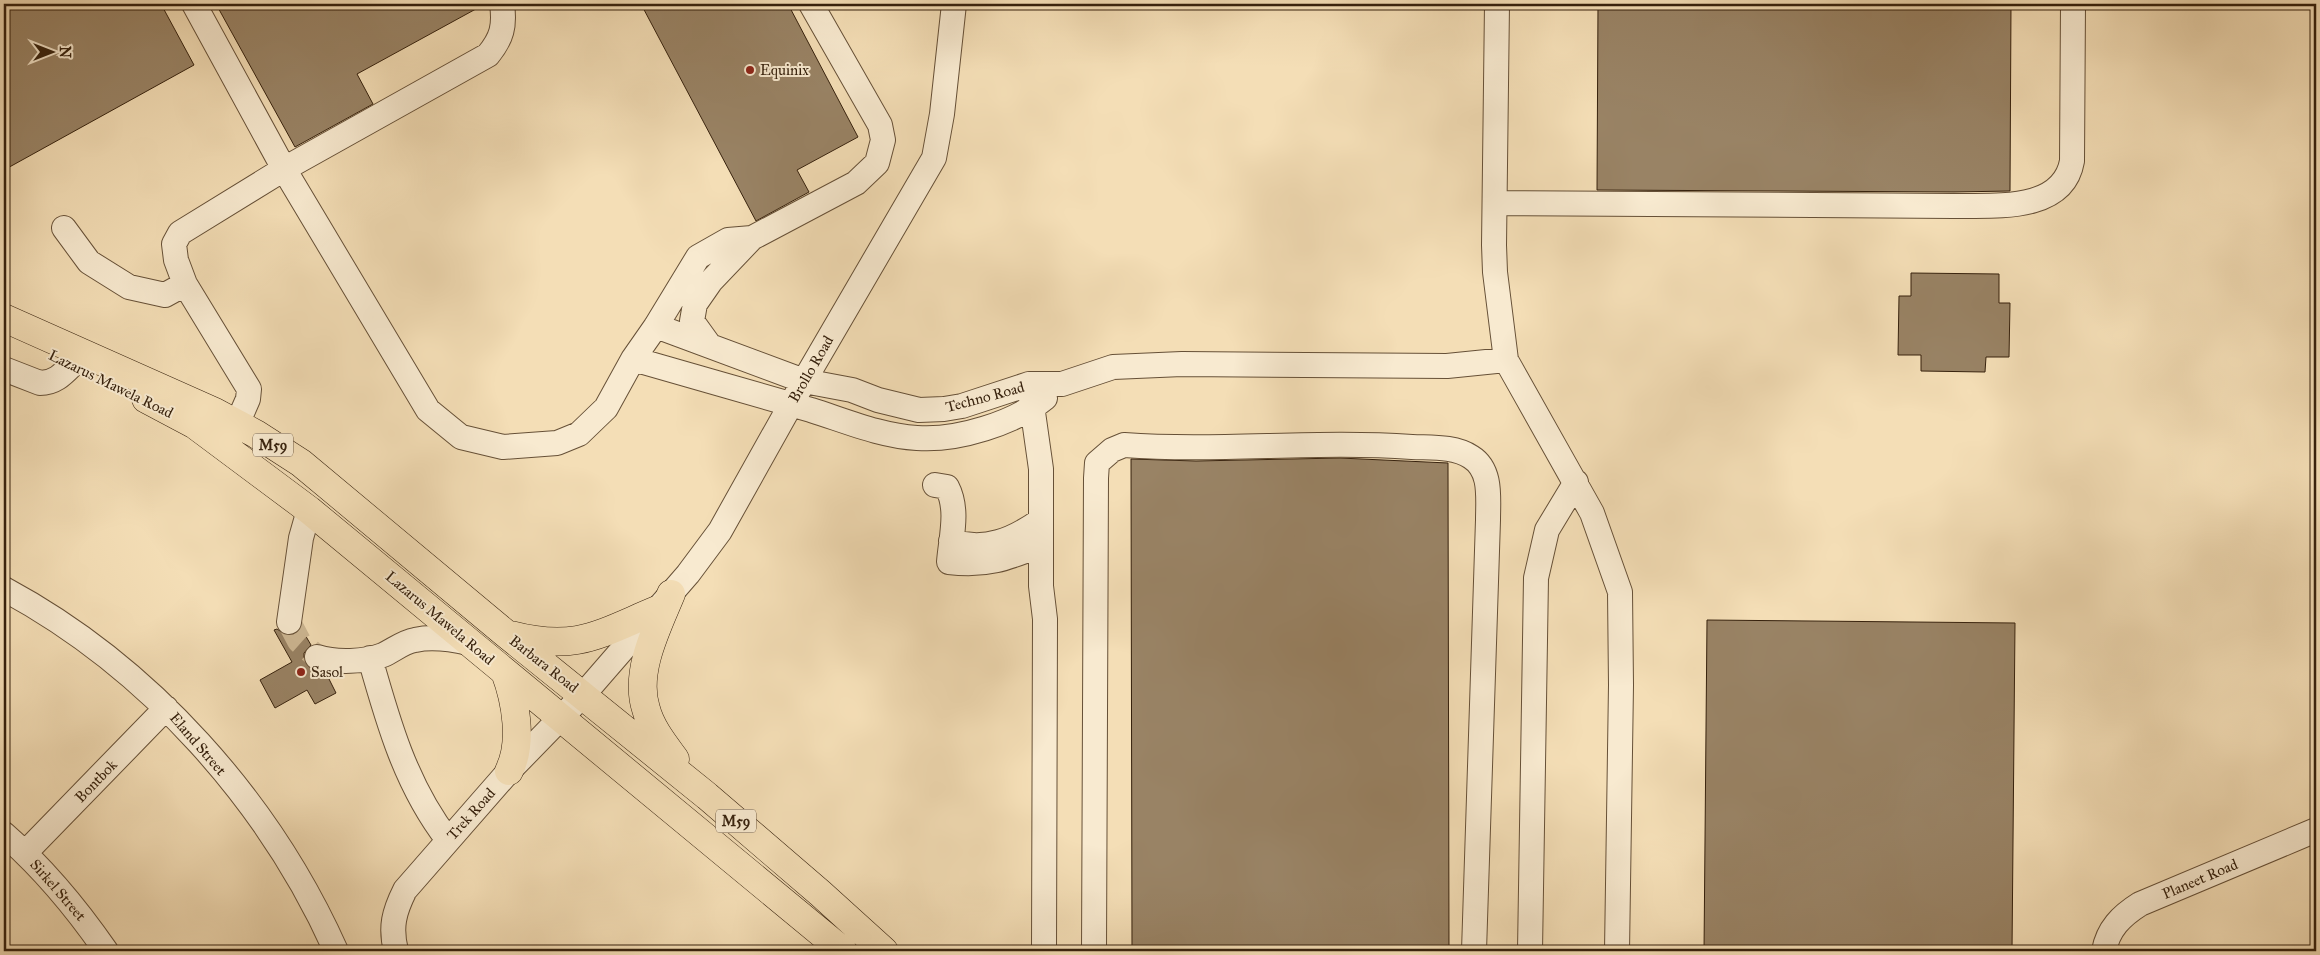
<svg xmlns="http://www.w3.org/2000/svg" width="2320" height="955" font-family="'IM FELL Great Primer',serif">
<rect width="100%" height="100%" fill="#f4deb6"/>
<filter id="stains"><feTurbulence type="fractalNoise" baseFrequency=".004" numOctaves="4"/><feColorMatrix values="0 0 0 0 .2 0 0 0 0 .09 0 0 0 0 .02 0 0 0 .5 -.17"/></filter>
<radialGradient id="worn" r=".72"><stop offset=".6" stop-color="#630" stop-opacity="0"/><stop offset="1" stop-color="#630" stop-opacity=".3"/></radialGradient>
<path fill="#998365" stroke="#36210d" d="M 4,4 L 161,4 L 194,65 L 4,170 Z
M 216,4 L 485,4 L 357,74 L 373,104 L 295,147 Z
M 641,4 L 788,4 L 858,137 L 797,170 L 809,192 L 756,221 Z
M 1598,4 L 2011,4 L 2010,191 L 1954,192 L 1597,190 Z
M 1911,273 L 1999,274 L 1999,303 L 2010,303 L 2009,357 L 1986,357 L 1985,372 L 1921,371 L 1921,355 L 1898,355 L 1899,296 L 1911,296 Z
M 1340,458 L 1448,463 L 1449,951 L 1132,951 L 1131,459 L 1196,461 Z
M 1707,620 L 2015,623 L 2012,951 L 1704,951 Z
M 301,628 L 311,645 L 304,653 L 304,661 L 313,670 L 326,673 L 336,693 L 315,704 L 307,690 L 275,708 L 260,680 L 292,662 L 274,630 L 277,629 L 288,636 L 295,635 Z"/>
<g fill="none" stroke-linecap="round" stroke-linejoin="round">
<path stroke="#ceb894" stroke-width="24" stroke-dasharray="24 12" stroke-linecap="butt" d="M 289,622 L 299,641 L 317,657"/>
<defs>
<path id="minor" d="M 194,4 L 284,169 L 488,55 C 502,38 505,26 502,4
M 1497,4 L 1494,245 L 1495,272 L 1506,360 L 1592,513 L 1620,592 L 1621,685 L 1617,951
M 1495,203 L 1954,206 C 1993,205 2063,213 2072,161 L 2073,4
M 64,228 L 89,262 L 129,287 L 165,295 L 185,284
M 656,326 L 804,381 L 852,390 L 878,400 L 919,410 L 944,409 L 962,406 L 1029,384 L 1062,384 L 1113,367 L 1182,364 L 1447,366 L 1506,360
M 710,346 L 692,321 L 695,304 L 711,281 L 752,238 L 856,183 L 877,163 L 883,140 L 880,125 L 811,4
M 633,359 C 692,376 752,393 811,410 C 846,421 881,436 917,438 C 957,441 1015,423 1045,398
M 4,369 L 40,383 C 55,383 63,374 73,364
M 1029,384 L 1041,469 L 1041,586 L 1045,619 L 1044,951
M 230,440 L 248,399 L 249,389 L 185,284 L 176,260 L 174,244 L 180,233 L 284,169 L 428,410 L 461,437 L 503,447 L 557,443 L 579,434 L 606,408 L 633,359 L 656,326 L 698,257 L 728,240 L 752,238
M 935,485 L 947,487 C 959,510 951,537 949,562 C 986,567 1008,558 1041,545
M 951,541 C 985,552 1013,540 1041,520
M 4,589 C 149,667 269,801 336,951
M 289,622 L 301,538 L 309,510
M 317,657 C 336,663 365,662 383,655 C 394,650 403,642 415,640 C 433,636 451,639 469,643
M 370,658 C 388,722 406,786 448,840
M 4,834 C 43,868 77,909 106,951
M 25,853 L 166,708
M 396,951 C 390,927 394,912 405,890 L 509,771 L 583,695 L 688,574 L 720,531 L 804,381 L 934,158 L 942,114 L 954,4
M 1094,951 L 1096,478 L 1097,463 L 1112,450 L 1124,445 C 1219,452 1316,440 1412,447 C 1431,448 1454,446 1471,457 C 1492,470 1488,498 1488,520 L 1474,951
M 1530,951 L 1536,578 L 1547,530 L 1576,482
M 2104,951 C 2108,929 2121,916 2140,904 L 2316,830"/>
<path id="major" d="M 4,318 L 215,412 L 256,434 L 301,463 L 505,633 L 707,796 L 820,893 L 884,951
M 146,399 L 195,425 L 309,510 L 843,951
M 671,594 C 657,628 634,672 646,709 C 651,728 664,744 675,759
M 511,635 C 576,652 599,634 657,610
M 505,672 C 516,701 523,743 509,771"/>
</defs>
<use href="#minor" stroke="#665037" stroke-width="26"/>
<use href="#major" stroke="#36210d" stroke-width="29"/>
<use href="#minor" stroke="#f8ead0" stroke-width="24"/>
<use href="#major" stroke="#f4deb6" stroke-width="28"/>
</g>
<g fill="#8f2418" stroke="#f8ead0" stroke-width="2">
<circle cx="750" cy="70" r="5"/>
<circle cx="301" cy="672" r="5"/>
</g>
<g text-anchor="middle" stroke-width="4" stroke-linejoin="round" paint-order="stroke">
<g fill="#f8ead0" stroke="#705d48" stroke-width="1">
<rect x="253" y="433.5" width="40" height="23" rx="4"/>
<rect x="716" y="809.5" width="40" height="23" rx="4"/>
</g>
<g font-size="14" font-weight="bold" fill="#36210d">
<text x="273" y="450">M59</text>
<text x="736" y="826">M59</text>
</g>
<g font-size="15" fill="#36210d" stroke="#f8ead0" text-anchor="start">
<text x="760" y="75">Equinix</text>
<text x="311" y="677">Sasol</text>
</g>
<g font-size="15" fill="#36210d" stroke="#f8ead0">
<text transform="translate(811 369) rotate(-60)" y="5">Brollo Road</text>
<text transform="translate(111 384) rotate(26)" y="5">Lazarus Mawela Road</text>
<text transform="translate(985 397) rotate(-15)" y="5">Techno Road</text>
<text transform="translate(440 618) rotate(40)" y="5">Lazarus Mawela Road</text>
<text transform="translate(544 664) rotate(38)" y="5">Barbara Road</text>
<text transform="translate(198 744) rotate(49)" y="5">Eland Street</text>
<text transform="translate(96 781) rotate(-46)" y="5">Bontbok</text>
<text transform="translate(471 814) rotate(-48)" y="5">Trek Road</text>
<text transform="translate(2200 879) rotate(-23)" y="5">Planeet Road</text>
<text transform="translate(58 890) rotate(49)" y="5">Sirkel Street</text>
</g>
</g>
<rect width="2320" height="955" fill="none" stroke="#f4deb6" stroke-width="20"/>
<rect x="5" y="5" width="2310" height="945" fill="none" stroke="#36210d" stroke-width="2.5"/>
<rect x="10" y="10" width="2300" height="935" fill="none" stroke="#36210d"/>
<g transform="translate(52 52) rotate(90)" stroke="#f8ead0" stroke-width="4" paint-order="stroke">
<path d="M0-4L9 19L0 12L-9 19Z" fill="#36210d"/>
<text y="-8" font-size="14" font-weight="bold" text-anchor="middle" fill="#36210d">N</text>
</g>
<rect width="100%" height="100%" filter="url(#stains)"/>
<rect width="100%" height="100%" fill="url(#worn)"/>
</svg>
